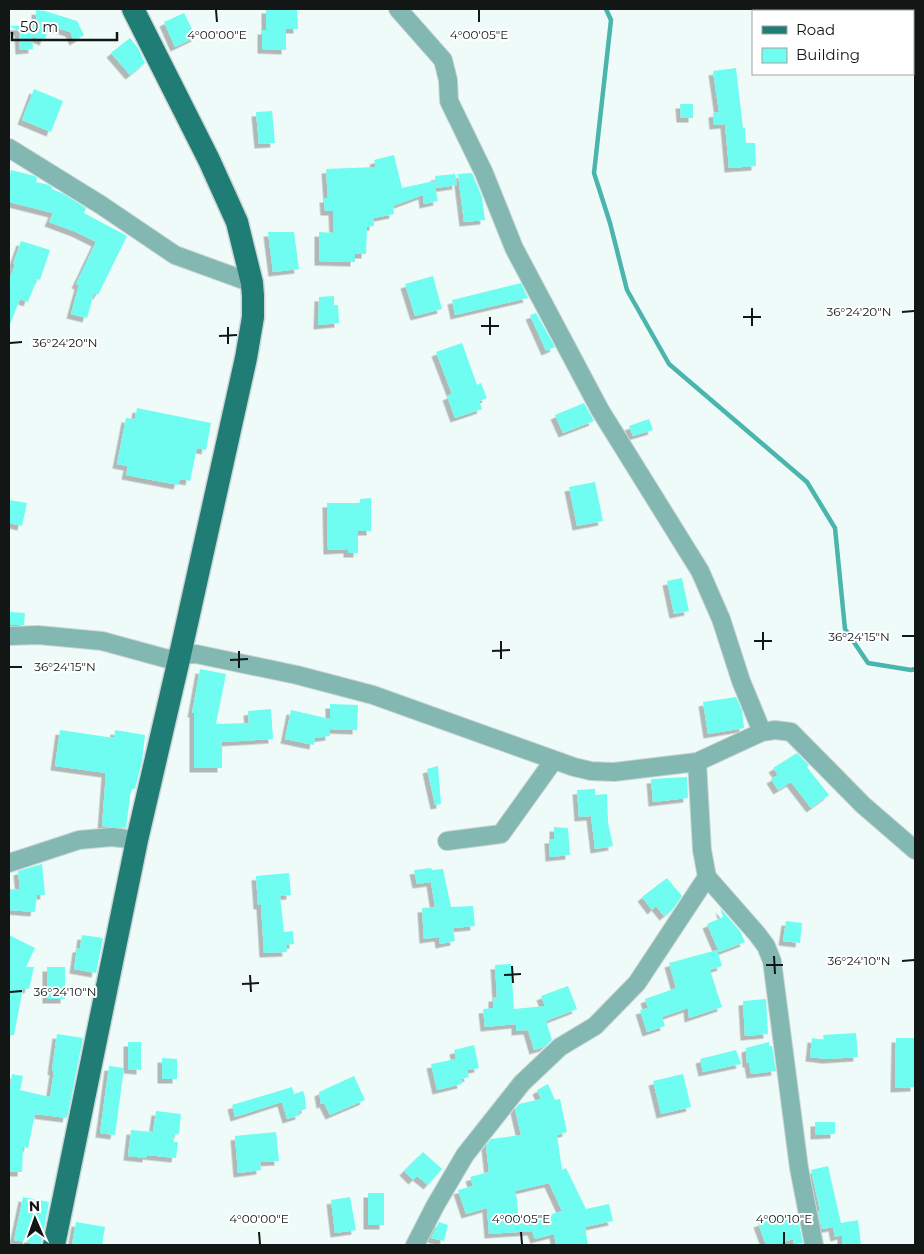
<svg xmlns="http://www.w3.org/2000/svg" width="924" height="1254" font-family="Montserrat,sans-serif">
<defs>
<filter id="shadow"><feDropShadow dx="-4.5" dy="4.5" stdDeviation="0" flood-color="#0004"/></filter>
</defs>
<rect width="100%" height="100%" fill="#effbf9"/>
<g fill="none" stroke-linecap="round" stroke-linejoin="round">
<path stroke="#49b5ac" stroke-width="4.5" d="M 606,9 L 611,20 L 594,173 L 610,223 L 627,290 L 669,364 L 807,482 L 835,528 L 845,629 L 868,663 L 911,670 L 915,669"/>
</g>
<path fill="#6efdf0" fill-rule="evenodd" filter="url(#shadow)" d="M 266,9 L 297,9 L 298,29 L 286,29 L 286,50 L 262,49 L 262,30 L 266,30 Z
M 36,10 L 45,11 L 77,21 L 84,35 L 74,41 L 70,32 L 50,26 L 44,41 L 32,36 L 33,49 L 20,50 L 19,31 L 9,26 L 36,25 Z
M 184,13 L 196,37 L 175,47 L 164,22 Z
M 130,38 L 138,48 L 145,63 L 130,75 L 111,53 Z
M 736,68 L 743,128 L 745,128 L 746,143 L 755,143 L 756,166 L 729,168 L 725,124 L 714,125 L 713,113 L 719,112 L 713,71 Z
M 34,89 L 63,101 L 51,132 L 22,120 Z
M 680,104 L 693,104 L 693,118 L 681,118 Z
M 272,111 L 275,143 L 259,144 L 256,112 Z
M 394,155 L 402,188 L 434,181 L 438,201 L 424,204 L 423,195 L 393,206 L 394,214 L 374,218 L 374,226 L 367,227 L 366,254 L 355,254 L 355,262 L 319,261 L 319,232 L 334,233 L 333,211 L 325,211 L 324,198 L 328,198 L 326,169 L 376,167 L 374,160 Z
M 11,170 L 35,176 L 37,178 L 36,182 L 49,185 L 52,187 L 52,189 L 64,194 L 86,208 L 84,213 L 127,236 L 98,295 L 94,293 L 87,318 L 71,314 L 79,285 L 76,284 L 96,242 L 76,232 L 49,222 L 53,213 L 9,202 L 9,179 Z
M 472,173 L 482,197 L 485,220 L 464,222 L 458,174 Z
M 455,174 L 457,185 L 436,188 L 435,176 Z
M 268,232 L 294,232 L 299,269 L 273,272 Z
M 21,241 L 50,250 L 40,280 L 37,279 L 28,302 L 20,299 L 9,327 L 9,281 L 15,264 L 13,264 Z
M 433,276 L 442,309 L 415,316 L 405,284 Z
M 521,283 L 528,298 L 455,315 L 452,300 Z
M 334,296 L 334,305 L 338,305 L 339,323 L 318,325 L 319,297 Z
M 536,313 L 555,347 L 546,351 L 530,315 Z
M 462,343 L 477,385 L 481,383 L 487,398 L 479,401 L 482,409 L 455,418 L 447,396 L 452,394 L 436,352 Z
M 584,403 L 594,421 L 563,433 L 555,415 Z
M 137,408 L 211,423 L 206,450 L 197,448 L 190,481 L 180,479 L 178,485 L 126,475 L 128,466 L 117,464 L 126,418 L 135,419 Z
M 649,419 L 653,430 L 633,436 L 629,426 Z
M 595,482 L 603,521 L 577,526 L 569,487 Z
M 371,498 L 371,531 L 358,531 L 358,553 L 348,553 L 348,549 L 328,550 L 327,503 L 360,503 L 360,499 Z
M 9,500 L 27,503 L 22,526 L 9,523 Z
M 682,578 L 689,611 L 674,614 L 667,581 Z
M 10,612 L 25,613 L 24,625 L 9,625 Z
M 200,669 L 226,674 L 216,724 L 249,723 L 248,711 L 271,709 L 273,739 L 222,742 L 222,768 L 194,768 L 194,713 L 192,713 Z
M 736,697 L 742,710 L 744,728 L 708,734 L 703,702 Z
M 330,704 L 358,705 L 357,730 L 329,729 L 330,736 L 315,738 L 314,745 L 285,739 L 291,710 L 330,719 Z
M 60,730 L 114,738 L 115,730 L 145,735 L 142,761 L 135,789 L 131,789 L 126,828 L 102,826 L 106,773 L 55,766 Z
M 797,753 L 809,765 L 807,767 L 829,795 L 811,808 L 791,782 L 778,790 L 771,779 L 778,775 L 773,768 Z
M 438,766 L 441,804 L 435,805 L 427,769 Z
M 687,777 L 688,798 L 653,802 L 651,779 Z
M 595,789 L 595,795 L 607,794 L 608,822 L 613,846 L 595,849 L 591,816 L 579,817 L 577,790 Z
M 554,827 L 568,828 L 570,855 L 550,857 L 549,839 L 554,839 Z
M 42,864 L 45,895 L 37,895 L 35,912 L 9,910 L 9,889 L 20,890 L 18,871 Z
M 431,868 L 432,870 L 443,869 L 451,907 L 473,906 L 475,926 L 453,928 L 455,941 L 440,944 L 439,937 L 424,939 L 422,908 L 435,907 L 431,882 L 417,884 L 414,870 Z
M 289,873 L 291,895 L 280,896 L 284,932 L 293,931 L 294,944 L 286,945 L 287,952 L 264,953 L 261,905 L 258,905 L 256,876 Z
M 667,878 L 682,896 L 673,909 L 664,916 L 656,906 L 652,910 L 642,897 Z
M 720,908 L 740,931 L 745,942 L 719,952 L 707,924 L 723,917 Z
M 786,921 L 802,923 L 800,943 L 783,941 Z
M 9,935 L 35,948 L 26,967 L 34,967 L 29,989 L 23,988 L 14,1035 L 9,1035 Z
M 82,935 L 103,938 L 96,973 L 74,969 L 77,948 L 80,948 Z
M 717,950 L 722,966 L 710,970 L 722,1007 L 689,1018 L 688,1008 L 662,1017 L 665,1026 L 647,1032 L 640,1010 L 648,1008 L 645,999 L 676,988 L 669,963 Z
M 511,964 L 514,1009 L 545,1006 L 541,996 L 568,986 L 577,1009 L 546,1021 L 552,1040 L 544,1047 L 534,1050 L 528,1030 L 516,1031 L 516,1024 L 485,1027 L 483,1009 L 493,1008 L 493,997 L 497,997 L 495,965 Z
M 47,967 L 65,967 L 65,999 L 47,999 Z
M 766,999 L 768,1034 L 745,1036 L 743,1001 Z
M 856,1033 L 858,1057 L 827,1059 L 810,1057 L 812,1038 L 824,1040 L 823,1035 Z
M 57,1034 L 83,1038 L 67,1118 L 35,1114 L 28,1148 L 23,1147 L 22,1172 L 9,1172 L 9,1092 L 12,1074 L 23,1076 L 20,1090 L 50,1097 L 54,1071 L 52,1070 Z
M 896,1038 L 915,1038 L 915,1087 L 895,1088 Z
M 128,1042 L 141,1042 L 141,1070 L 128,1069 Z
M 769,1042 L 769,1046 L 772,1046 L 776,1071 L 751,1074 L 749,1063 L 747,1063 L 746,1048 Z
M 474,1045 L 479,1068 L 467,1070 L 469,1077 L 461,1079 L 462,1084 L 437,1090 L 431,1064 L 456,1059 L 454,1050 Z
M 736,1050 L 741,1064 L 703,1072 L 700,1059 Z
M 162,1058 L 177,1059 L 177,1079 L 162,1079 Z
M 109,1066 L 124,1068 L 115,1135 L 100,1133 Z
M 683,1074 L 691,1107 L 661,1114 L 653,1081 Z
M 354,1076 L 365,1100 L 330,1115 L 324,1103 L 321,1104 L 319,1092 Z
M 548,1084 L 555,1100 L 560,1099 L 567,1132 L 557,1135 L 562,1170 L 566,1168 L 586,1209 L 609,1204 L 613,1221 L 585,1227 L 588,1245 L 556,1245 L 554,1234 L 535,1239 L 532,1231 L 489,1234 L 487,1208 L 466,1214 L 458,1190 L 473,1186 L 470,1177 L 489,1172 L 486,1146 L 491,1139 L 521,1135 L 515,1109 L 519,1104 L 541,1099 L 537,1090 ZM 549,1183 L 562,1211 L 519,1224 L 517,1199 L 515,1191 Z
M 292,1087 L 294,1094 L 303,1091 L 305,1097 L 306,1109 L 299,1111 L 300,1115 L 287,1119 L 282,1102 L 235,1117 L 232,1105 Z
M 156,1111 L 181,1114 L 179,1134 L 173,1135 L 174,1142 L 178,1142 L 176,1158 L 147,1155 L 147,1158 L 128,1156 L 131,1130 L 153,1132 Z
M 815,1122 L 835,1122 L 835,1134 L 815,1135 Z
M 276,1132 L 279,1161 L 260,1162 L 261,1170 L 238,1173 L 235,1136 Z
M 423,1152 L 442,1169 L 428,1185 L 417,1176 L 413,1180 L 404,1171 Z
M 828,1166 L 841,1223 L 858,1220 L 861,1245 L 842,1245 L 842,1235 L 835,1237 L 833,1227 L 822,1229 L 818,1211 L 820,1211 L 811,1170 Z
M 368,1193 L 384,1193 L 384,1225 L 368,1225 Z
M 23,1197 L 49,1202 L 41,1245 L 14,1240 Z
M 350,1197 L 356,1230 L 335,1233 L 331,1200 Z
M 797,1214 L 803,1243 L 794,1244 L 793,1239 L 776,1245 L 766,1245 L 758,1223 L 780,1216 Z
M 76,1222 L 105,1227 L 102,1245 L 72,1245 Z
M 439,1222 L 448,1225 L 444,1241 L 431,1238 Z"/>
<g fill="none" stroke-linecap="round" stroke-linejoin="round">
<defs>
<path id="minor" d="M 398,9 L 443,60 L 448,80 L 449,101 L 484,173 L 514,248 L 600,410 L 700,571 L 721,619 L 741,681 L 762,732 L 775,730 L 791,732 L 863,805 L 915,850
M 9,148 L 101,205 L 175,255 L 252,283
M 9,636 L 38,635 L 102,641 L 168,659 L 180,655 L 196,654 L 297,675 L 373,695 L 574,767 L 591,771 L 614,772 L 697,762
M 762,732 L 697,762 L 702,850 L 707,877 L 757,934 L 766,946 L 772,961 L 799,1168 L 814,1245
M 447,841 L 501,834 L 554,760
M 9,863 L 79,840 L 112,837 L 137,840
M 415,1245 L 435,1206 L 465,1155 L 522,1083 L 560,1047 L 595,1026 L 637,983 L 707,877"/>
<path id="major" d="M 54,1245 L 137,840 L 180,655 L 246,358 L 253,317 L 253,296 L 252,283 L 237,222 L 209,160 L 133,9"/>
</defs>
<use href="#minor" stroke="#ccd6d5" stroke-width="20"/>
<use href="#major" stroke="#ccd6d5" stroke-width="25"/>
<use href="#minor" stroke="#83b8b2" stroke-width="18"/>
<use href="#major" stroke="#1f7d75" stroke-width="22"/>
</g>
<path fill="none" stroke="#121615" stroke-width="2" d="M 216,10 L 217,22M 479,10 L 479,22M 752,308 L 752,326M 902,312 L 914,311M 490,317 L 490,335M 743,317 L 761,317M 481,326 L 499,326M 228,327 L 228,344M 219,336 L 237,335M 10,343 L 22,342M 763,632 L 763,650M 902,636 L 914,636M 501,641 L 501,659M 754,641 L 772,641M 239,651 L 239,668M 492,651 L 510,650M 230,660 L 248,659M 10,667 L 22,667M 774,956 L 775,974M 902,961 L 914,960M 766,965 L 783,965M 512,966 L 513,983M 250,975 L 251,992M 504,975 L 521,974M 242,984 L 259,983M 10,992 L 22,991M 259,1232 L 260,1244M 521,1232 L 522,1244M 784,1232 L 784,1244"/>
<g font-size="12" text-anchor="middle" fill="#121615" stroke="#fff" stroke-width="4" stroke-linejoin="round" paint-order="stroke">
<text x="217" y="39">4°00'00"E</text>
<text x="479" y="39">4°00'05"E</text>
<text x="859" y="316">36°24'20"N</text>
<text x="65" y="347">36°24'20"N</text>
<text x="859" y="641">36°24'15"N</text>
<text x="65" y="671">36°24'15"N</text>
<text x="859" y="965">36°24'10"N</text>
<text x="65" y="996">36°24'10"N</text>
<text x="259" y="1223">4°00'00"E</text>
<text x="521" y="1223">4°00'05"E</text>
<text x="784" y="1223">4°00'10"E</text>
</g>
<rect width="924" height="1254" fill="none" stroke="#121615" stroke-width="20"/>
<rect x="752" y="10" width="162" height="65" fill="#ffffff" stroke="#a0a2a1"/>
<rect x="762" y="26" width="25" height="8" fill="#1f7d75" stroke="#a0a2a1"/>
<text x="796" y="35" font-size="15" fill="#121615">Road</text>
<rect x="762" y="48" width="25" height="15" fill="#6efdf0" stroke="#a0a2a1"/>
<text x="796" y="60" font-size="15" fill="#121615">Building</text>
<g transform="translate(35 1219) rotate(358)" stroke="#ffffff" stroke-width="4" paint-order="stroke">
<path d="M0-4L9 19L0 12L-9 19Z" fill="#121615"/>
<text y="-8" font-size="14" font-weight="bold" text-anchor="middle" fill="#121615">N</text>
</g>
<path d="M12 32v8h105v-8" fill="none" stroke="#121615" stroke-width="2.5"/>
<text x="20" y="32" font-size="15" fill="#121615" stroke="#ffffff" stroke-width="4" paint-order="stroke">50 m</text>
</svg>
